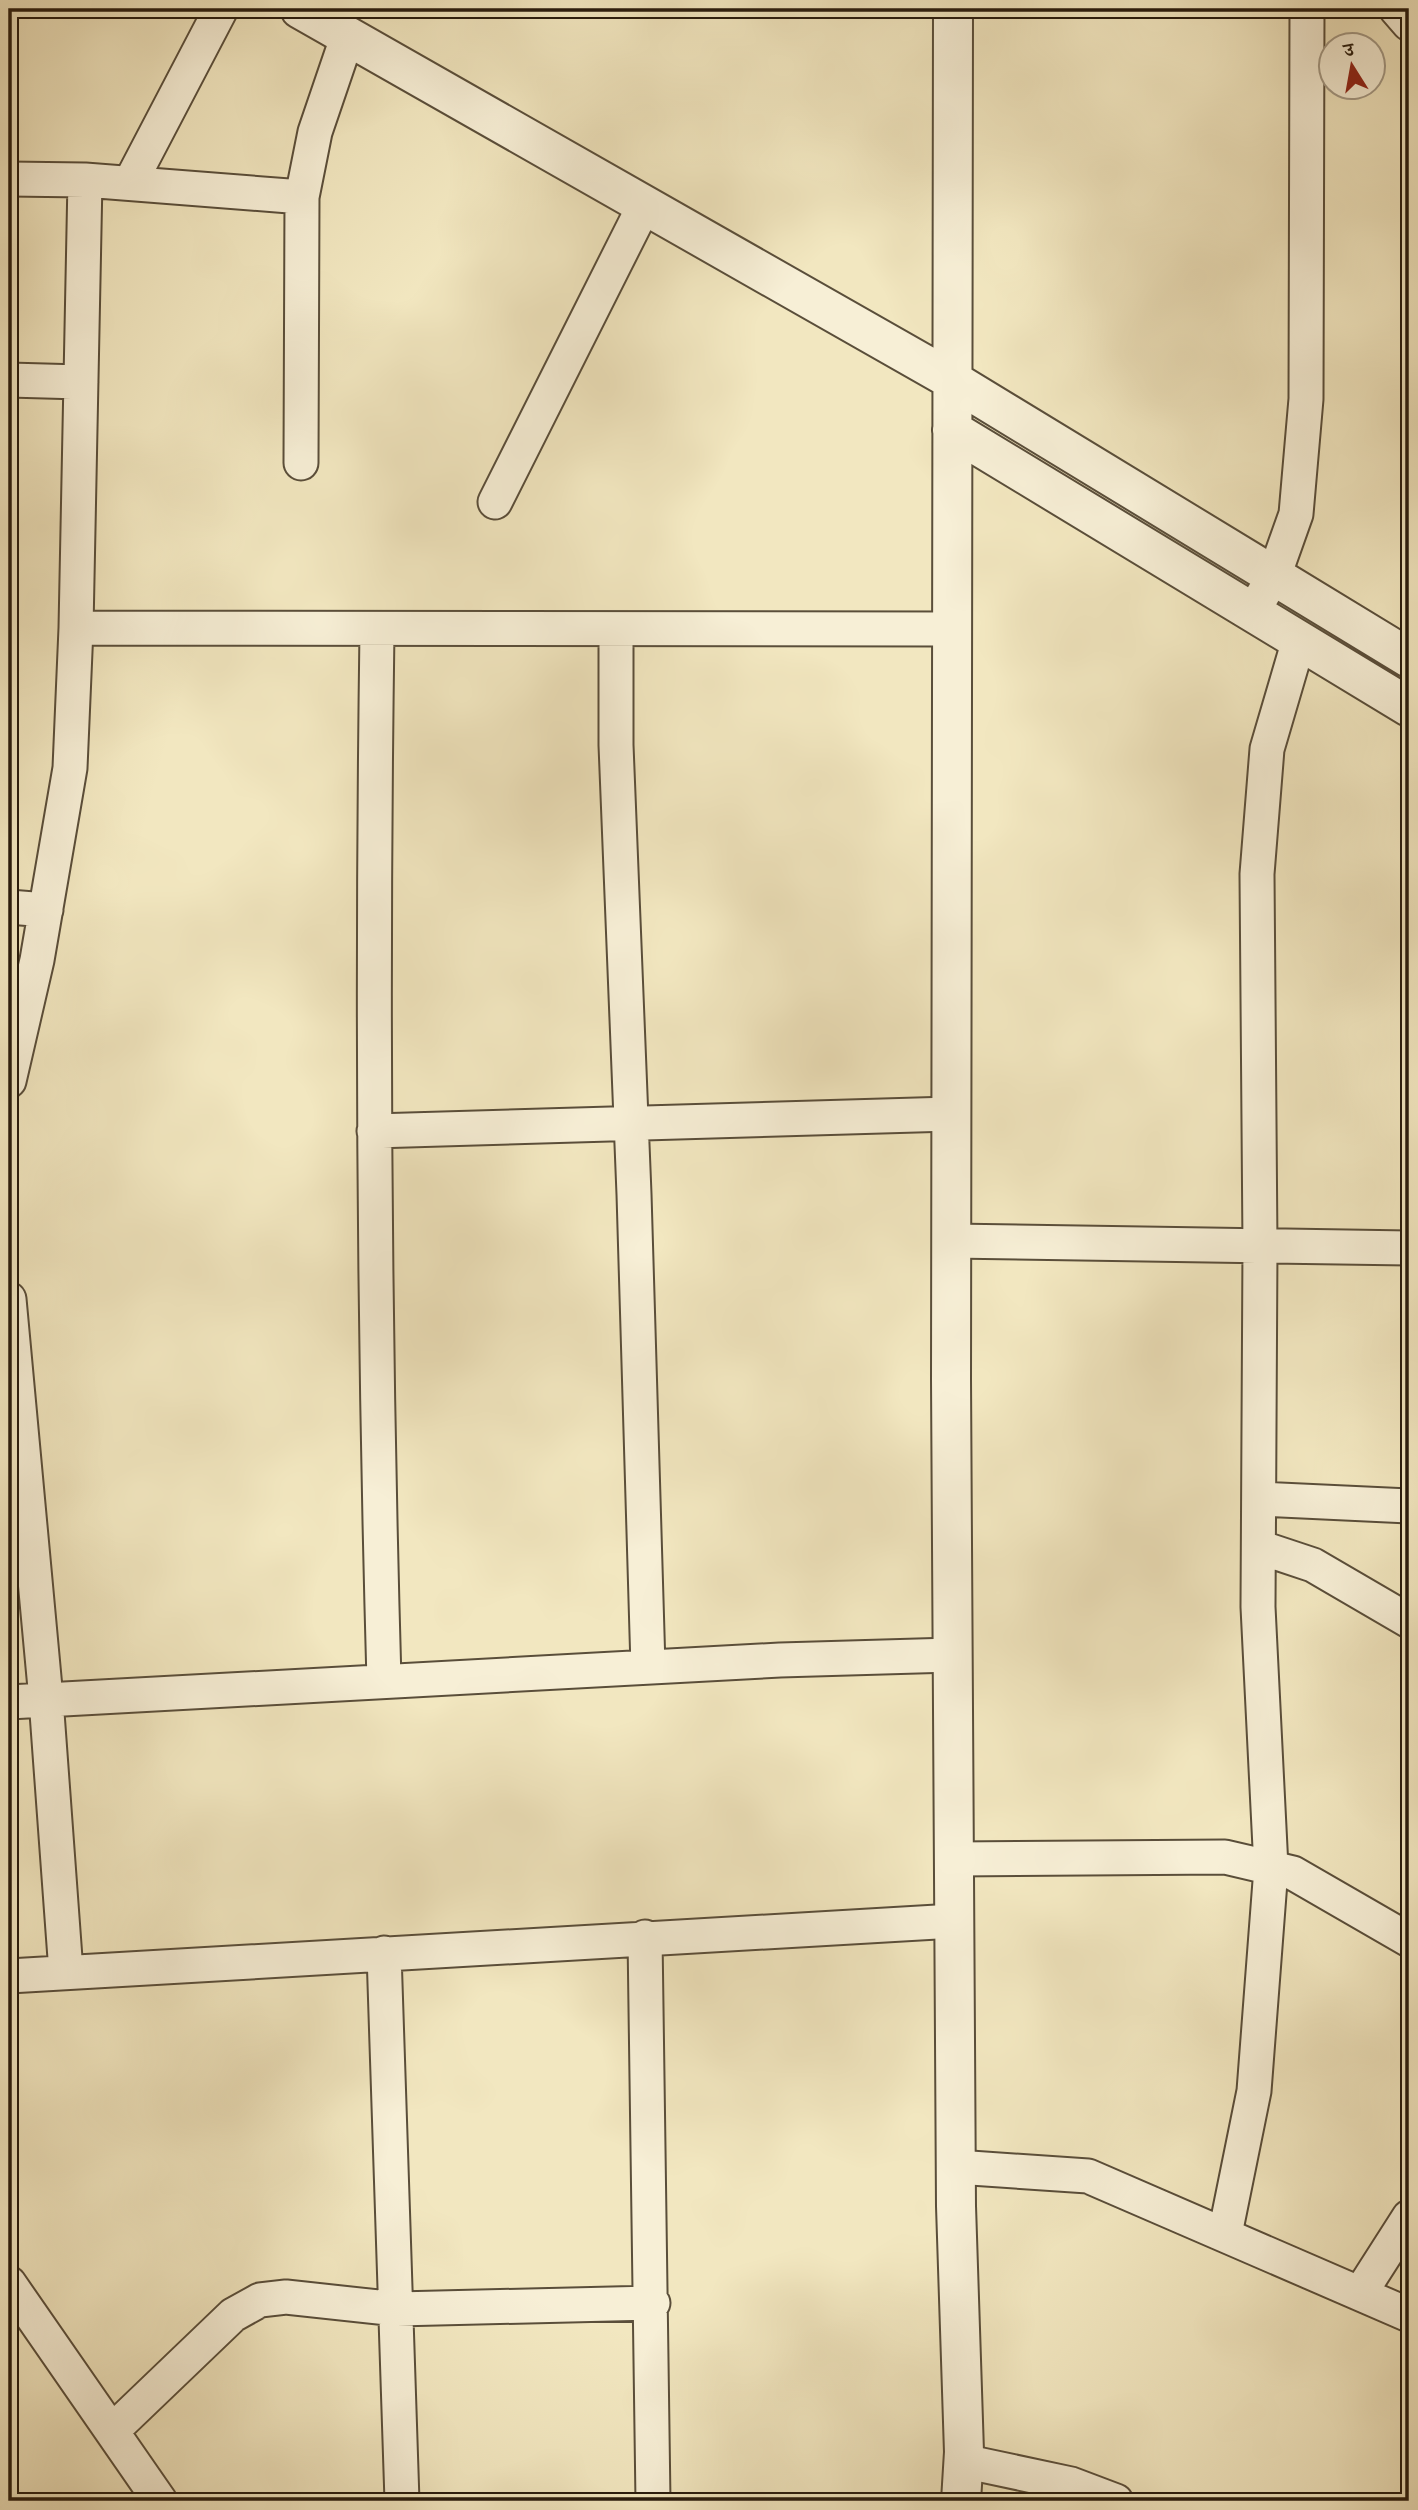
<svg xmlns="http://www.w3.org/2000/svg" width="1418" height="2510" font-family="'Old Standard TT','Noto Serif Devanagari',serif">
<rect width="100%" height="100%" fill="#f2e7c0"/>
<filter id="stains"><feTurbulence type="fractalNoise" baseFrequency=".00286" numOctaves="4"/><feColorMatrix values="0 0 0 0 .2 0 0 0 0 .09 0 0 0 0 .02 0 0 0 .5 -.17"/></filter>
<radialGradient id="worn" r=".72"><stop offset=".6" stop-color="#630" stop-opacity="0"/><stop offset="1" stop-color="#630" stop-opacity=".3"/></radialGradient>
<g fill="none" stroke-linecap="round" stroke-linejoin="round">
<defs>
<path id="minor" d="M 1396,9 L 1409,24
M 9,179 L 85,180 L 302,197 L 315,132 L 347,38
M 130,183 L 221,9
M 9,380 L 81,382
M 301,463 L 302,197
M 495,502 L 645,204
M 1253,611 L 1274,576 L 1296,514 L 1306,399 L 1307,9
M 76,628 L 952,629
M 377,630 C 372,980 374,1330 384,1681
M 616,631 L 616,745 L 634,1194 L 648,1667
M 9,907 L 46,910
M 9,1081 L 37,960 L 70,768 L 76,628 L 85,180
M 374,1131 L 951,1114
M 951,1241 L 1409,1248
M 9,1299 L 46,1699 L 66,1972
M 1259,1499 L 1409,1506
M 1259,1547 L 1313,1565 L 1409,1621
M 9,1702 L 780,1660 L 952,1655
M 954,1859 L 1225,1857 L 1293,1873 L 1409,1940
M 645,1937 L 653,2501
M 384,1953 L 402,2501
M 9,1976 L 954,1921
M 956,2167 L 1088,2176 L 1409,2315
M 1225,2234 L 1254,2091 L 1271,1868 L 1258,1607 L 1260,1246 L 1257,874 L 1267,749 L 1299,640
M 9,2283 L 160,2501
M 1361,2292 L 1409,2217
M 112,2431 L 233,2315 L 260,2300 L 286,2297 L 397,2309 L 653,2303
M 963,2461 L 1071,2484 L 1116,2501"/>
<path id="tertiary" d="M 300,9 L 952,380 L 1409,658
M 953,9 L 951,1379 L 956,2206 L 964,2452 L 961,2501
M 952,430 L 1409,707"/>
</defs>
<use href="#minor" stroke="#5a4e3a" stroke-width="37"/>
<use href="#tertiary" stroke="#5a4e3a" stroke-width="42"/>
<use href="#minor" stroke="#f7efd6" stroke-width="33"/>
<use href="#tertiary" stroke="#f7efd6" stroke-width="38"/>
</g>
<rect width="1418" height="2510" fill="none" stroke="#f2e7c0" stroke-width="35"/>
<rect x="10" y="10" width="1397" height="2489" fill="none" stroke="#281b0d" stroke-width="3.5"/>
<rect x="18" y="18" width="1383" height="2475" fill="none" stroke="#281b0d" stroke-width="2"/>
<g transform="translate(1352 66) rotate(349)"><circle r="33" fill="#f7efd6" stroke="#a49a86" stroke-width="2"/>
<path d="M0-5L12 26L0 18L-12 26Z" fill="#8f2418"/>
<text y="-10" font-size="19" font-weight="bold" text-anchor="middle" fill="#281b0d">उ</text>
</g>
<rect width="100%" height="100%" filter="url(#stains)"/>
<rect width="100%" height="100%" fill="url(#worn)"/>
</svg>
